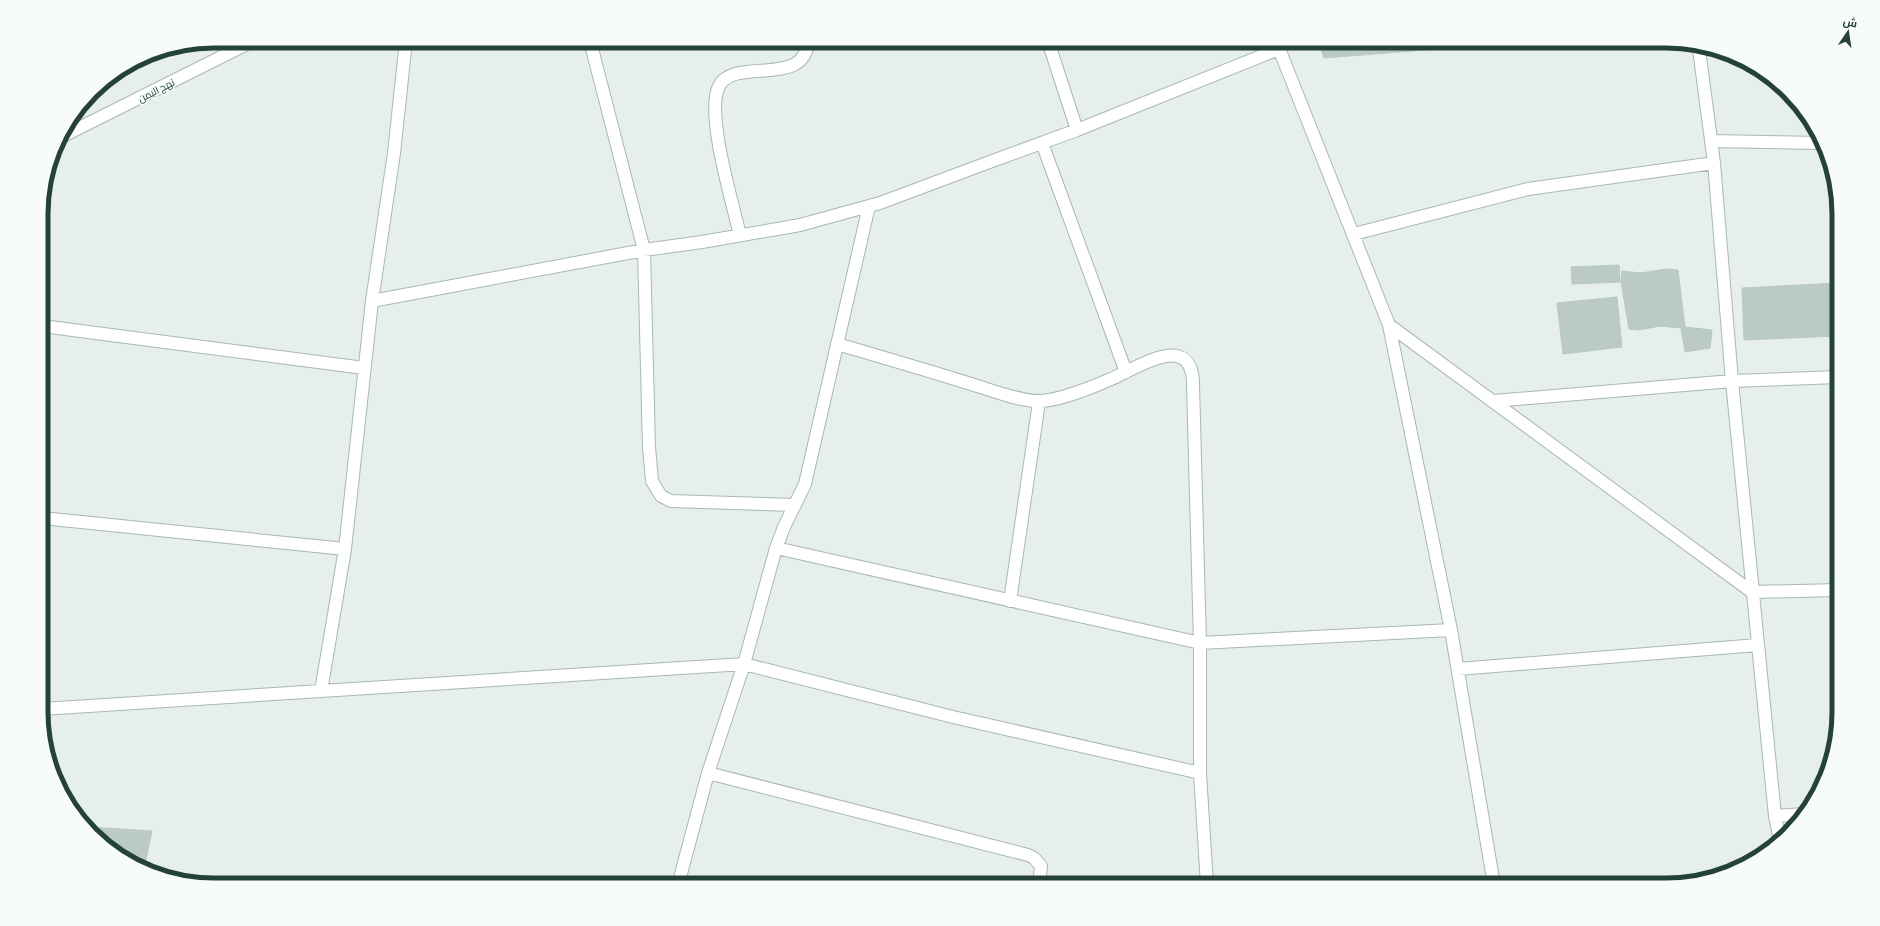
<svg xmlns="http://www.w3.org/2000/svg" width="1880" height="926" font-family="Commissioner,Cairo,sans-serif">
<rect width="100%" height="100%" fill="#e6efeb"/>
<path fill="#bbcac4" stroke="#b8c9c2" d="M 1318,41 L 1540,41 L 1324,58 Z
M 1619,265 L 1620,282 L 1572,284 L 1571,267 Z
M 1666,269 L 1678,270 L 1685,327 L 1712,330 L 1710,348 L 1685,352 L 1681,328 L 1660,326 L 1639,330 L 1629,329 L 1621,282 L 1622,271 L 1641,273 Z
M 1838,283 L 1838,336 L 1744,340 L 1742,288 Z
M 1617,297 L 1622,347 L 1563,354 L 1557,303 Z
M 88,827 L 152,831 L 144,869 L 138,867 Z"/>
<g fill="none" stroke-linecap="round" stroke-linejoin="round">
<defs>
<path id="minor" d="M 590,41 L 644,250 L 649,447 L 652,481 L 661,496 L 671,501 L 795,505
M 1048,41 L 1077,130
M 1276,41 L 1389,325 L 1451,630 L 1494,885
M 1699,49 L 1714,163 L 1732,381 L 1775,816 L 1780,840
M 59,138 L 253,41
M 1711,141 L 1823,143
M 1042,143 L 1126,372
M 1354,234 L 1528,189 L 1714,163
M 740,235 C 733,204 705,113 719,86 C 735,56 805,89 808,41
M 372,301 L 644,250 L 702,242 L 800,225 L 880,203 L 995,160 L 1077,130 L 1279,49
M 1389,325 L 1752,592 L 1839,590
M 42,326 L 364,368
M 837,344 C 882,357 926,370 971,384 C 988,389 1022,402 1039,401 C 1058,401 1093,387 1111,379 C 1129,372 1181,336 1191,370 C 1193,375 1193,380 1193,385 L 1200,643 L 1200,773 L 1207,885
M 1493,401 L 1732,381 L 1838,377
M 42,518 L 345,549
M 776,548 L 1200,643 L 1451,630
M 1010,601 L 1039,402
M 1458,669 L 1758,645
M 321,691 L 744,664 L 953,717 L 1200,773
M 42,709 L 321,691 L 345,549 L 372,301 L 394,153 L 406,41
M 708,773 L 1028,855 L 1034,858 L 1041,866 L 1039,885
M 1775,816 L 1804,814
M 678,885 L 708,773 L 744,664 L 776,548 L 784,527 L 805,484 L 869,206"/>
</defs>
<use href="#minor" stroke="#a8b8b2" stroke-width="14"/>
<use href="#minor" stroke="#fff" stroke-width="12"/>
</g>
<g text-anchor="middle" stroke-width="3.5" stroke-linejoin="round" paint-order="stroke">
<g font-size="10" fill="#24423a" stroke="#f7fbf9">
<text transform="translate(156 90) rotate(-27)" y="4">نهج اليمن</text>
</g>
</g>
<path d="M0 0H1880V926H0ZM214 48H1666A166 166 0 0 1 1832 214V712A166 166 0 0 1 1666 878H214A166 166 0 0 1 48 712V214A166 166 0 0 1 214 48Z" fill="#f7fbf9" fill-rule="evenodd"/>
<path fill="none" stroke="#24423a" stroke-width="5" d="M214 48H1666A166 166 0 0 1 1832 214V712A166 166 0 0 1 1666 878H214A166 166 0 0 1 48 712V214A166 166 0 0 1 214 48Z"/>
<g transform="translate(1848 32) rotate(13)" stroke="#f7fbf9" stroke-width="3" paint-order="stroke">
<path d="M0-3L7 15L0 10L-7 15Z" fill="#24423a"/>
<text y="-6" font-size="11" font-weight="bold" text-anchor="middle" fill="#24423a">ش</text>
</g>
</svg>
